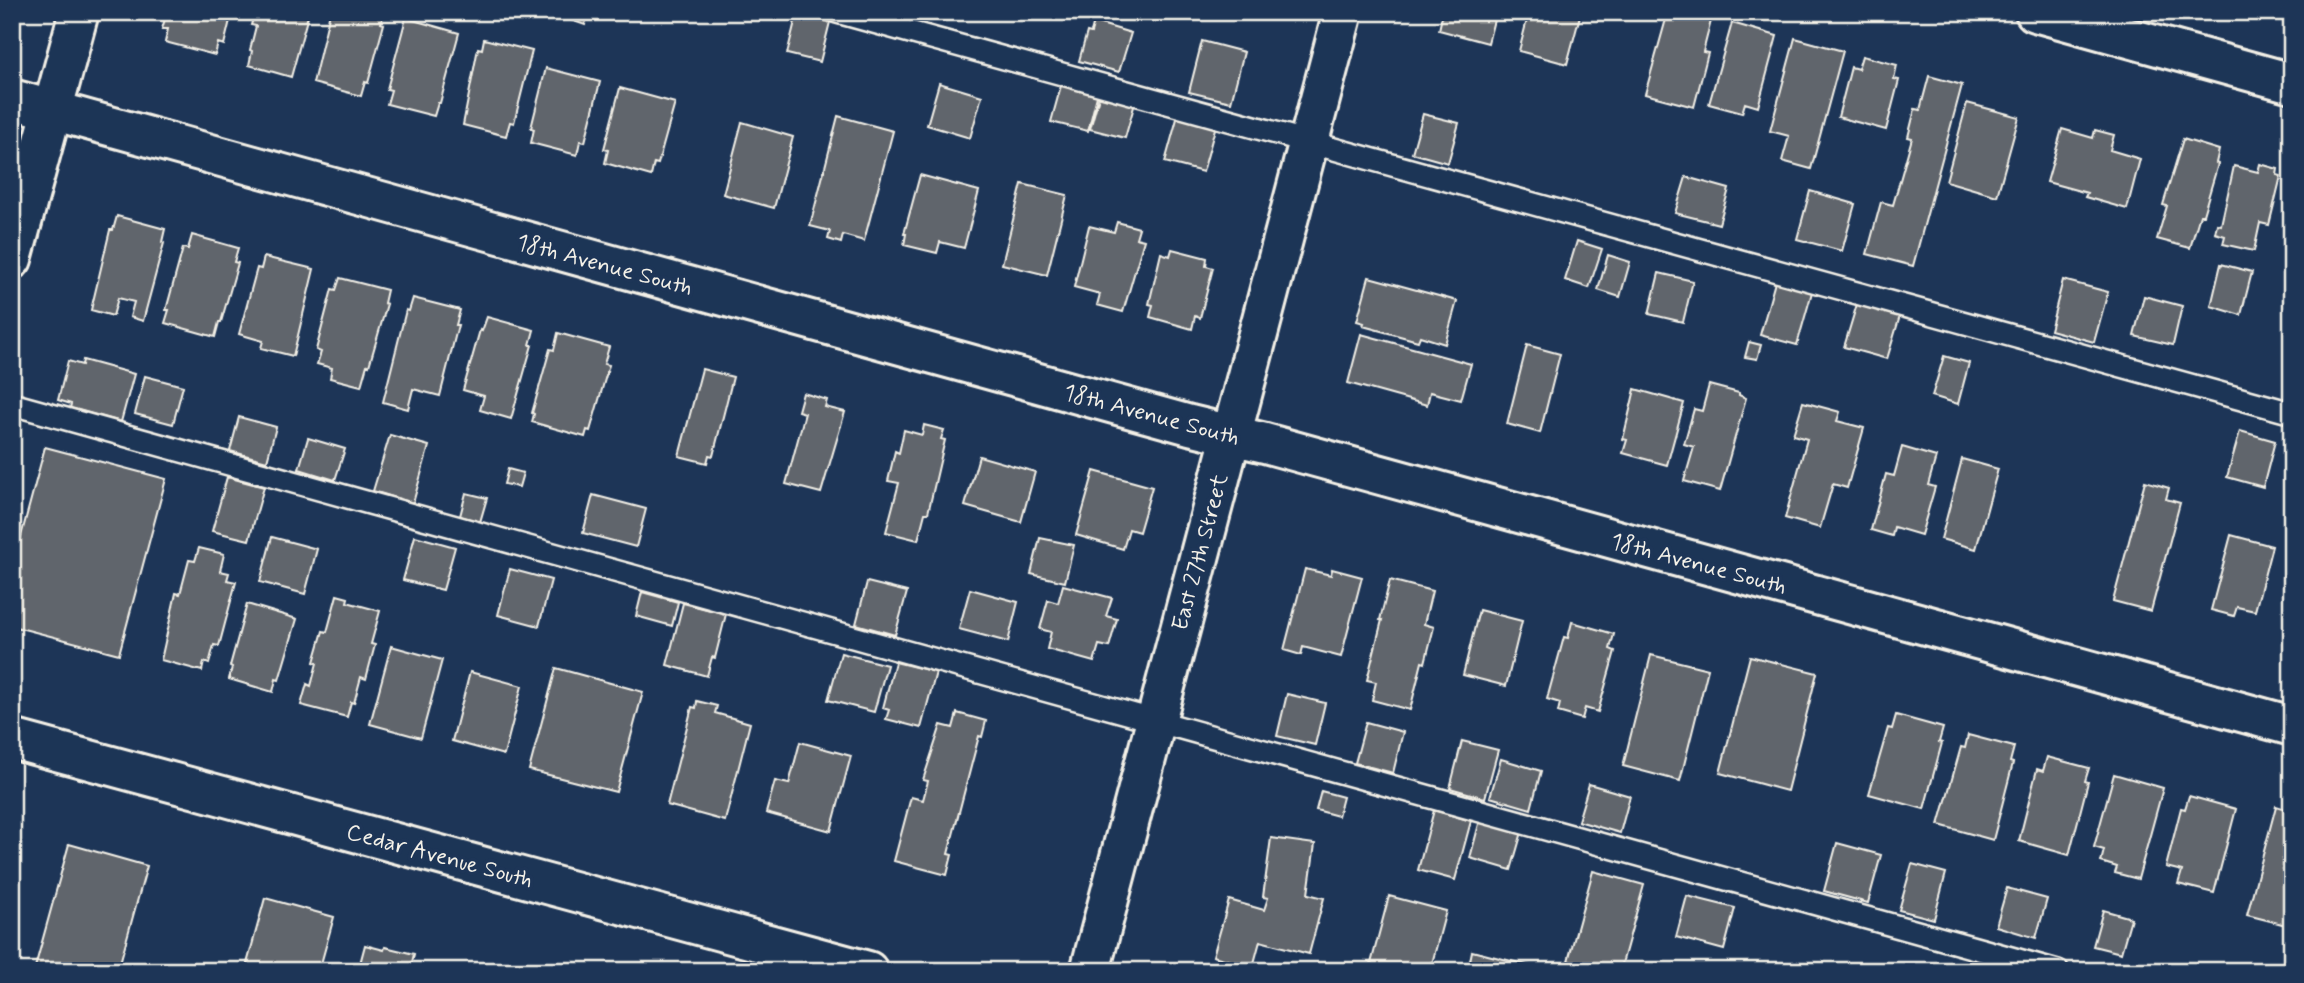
<svg xmlns="http://www.w3.org/2000/svg" width="2304" height="983" font-family="Mynerve,sans-serif">
<rect width="100%" height="100%" fill="#1d3557"/>
<filter id="ink" filterUnits="userSpaceOnUse"><feTurbulence type="fractalNoise" baseFrequency=".0143" numOctaves="2"/><feDisplacementMap in="SourceGraphic" scale="14" xChannelSelector="R" yChannelSelector="G"/><feConvolveMatrix kernelMatrix="1 2 1 2 8 2 1 2 1" color-interpolation-filters="sRGB"/></filter>
<g filter="url(#ink)">
<path fill="#61656c" stroke="#f4f1e8" stroke-width="2" d="M 167,12 L 232,12 L 224,45 L 218,43 L 215,55 L 165,42 L 168,29 L 162,29 Z
M 255,12 L 309,12 L 291,77 L 249,65 L 252,51 L 250,50 L 256,26 L 251,25 Z
M 330,12 L 384,12 L 381,23 L 384,24 L 368,83 L 365,82 L 361,96 L 313,83 Z
M 548,12 L 588,12 L 585,25 Z
M 897,12 L 930,12 L 928,21 Z
M 1443,12 L 1496,12 L 1488,43 L 1439,30 Z
M 1535,12 L 1581,12 L 1567,64 L 1519,51 L 1528,16 L 1533,18 Z
M 1668,12 L 1697,12 L 1712,17 L 1703,52 L 1708,53 L 1694,107 L 1645,94 Z
M 797,13 L 830,22 L 820,62 L 787,54 Z
M 406,18 L 459,33 L 440,103 L 438,103 L 434,116 L 387,104 L 391,90 L 387,89 Z
M 1094,22 L 1131,33 L 1119,72 L 1079,61 L 1087,32 L 1091,33 Z
M 1732,23 L 1777,36 L 1758,107 L 1745,103 L 1742,113 L 1709,104 Z
M 1795,38 L 1843,51 L 1811,169 L 1782,161 L 1789,136 L 1770,131 Z
M 484,39 L 532,51 L 514,123 L 510,122 L 506,136 L 463,125 L 478,48 L 482,49 Z
M 1202,41 L 1244,52 L 1231,102 L 1189,92 Z
M 1862,56 L 1897,65 L 1894,79 L 1899,80 L 1886,130 L 1838,117 L 1851,67 L 1858,69 Z
M 546,68 L 600,82 L 585,142 L 580,141 L 577,155 L 531,143 L 534,129 L 531,128 Z
M 1929,76 L 1962,85 L 1913,266 L 1867,254 L 1881,202 L 1893,205 L 1912,138 L 1908,137 L 1915,109 L 1920,110 Z
M 1062,82 L 1098,92 L 1088,131 L 1051,122 Z
M 939,83 L 982,96 L 970,138 L 927,125 Z
M 620,88 L 675,103 L 658,164 L 654,163 L 651,176 L 605,163 L 608,150 L 604,149 Z
M 1100,93 L 1135,103 L 1125,138 L 1090,129 Z
M 1967,103 L 2019,117 L 1997,196 L 1946,181 Z
M 1423,114 L 1459,123 L 1448,163 L 1412,153 Z
M 1178,115 L 1216,125 L 1203,172 L 1165,162 Z
M 838,116 L 893,131 L 864,241 L 843,235 L 841,243 L 828,239 L 830,231 L 810,226 Z
M 742,122 L 793,137 L 774,208 L 723,194 Z
M 2062,129 L 2093,138 L 2095,130 L 2114,135 L 2110,150 L 2140,159 L 2127,209 L 2085,197 L 2087,193 L 2047,182 Z
M 2183,139 L 2219,150 L 2216,163 L 2218,164 L 2203,215 L 2200,215 L 2190,248 L 2157,239 L 2167,206 L 2163,205 Z
M 2260,164 L 2278,169 L 2277,175 L 2281,176 L 2269,225 L 2260,223 L 2254,251 L 2223,244 L 2225,236 L 2215,233 L 2217,224 L 2221,225 L 2234,166 L 2258,172 Z
M 920,175 L 979,191 L 964,248 L 940,242 L 937,253 L 904,245 L 906,234 L 904,234 Z
M 1686,177 L 1729,189 L 1719,224 L 1675,213 Z
M 1022,184 L 1067,195 L 1047,275 L 1002,264 Z
M 1810,191 L 1855,204 L 1842,251 L 1797,239 Z
M 117,216 L 165,229 L 162,242 L 164,243 L 143,321 L 130,317 L 134,302 L 118,298 L 113,316 L 91,310 L 110,230 L 113,230 Z
M 1117,222 L 1139,228 L 1136,238 L 1144,240 L 1123,312 L 1097,305 L 1100,294 L 1074,287 L 1089,226 L 1114,232 Z
M 192,235 L 238,248 L 234,262 L 238,263 L 221,322 L 219,322 L 215,337 L 165,323 L 169,310 L 166,310 L 183,248 L 188,249 Z
M 1577,241 L 1602,249 L 1589,288 L 1565,280 Z
M 1172,249 L 1207,258 L 1206,266 L 1213,268 L 1200,318 L 1195,316 L 1192,329 L 1150,317 L 1153,305 L 1149,304 L 1161,253 L 1170,256 Z
M 1608,255 L 1630,262 L 1620,297 L 1598,290 Z
M 264,257 L 314,269 L 293,356 L 261,348 L 263,341 L 239,334 L 257,268 L 261,269 Z
M 2221,264 L 2252,272 L 2241,315 L 2211,306 Z
M 1659,273 L 1693,281 L 1683,322 L 1649,314 Z
M 1369,277 L 1457,301 L 1445,344 L 1420,336 L 1418,341 L 1363,326 L 1364,323 L 1357,321 Z
M 340,278 L 387,290 L 384,303 L 387,304 L 369,366 L 367,365 L 361,386 L 330,378 L 332,368 L 317,364 L 321,352 L 316,350 L 332,289 L 336,290 Z
M 2063,280 L 2108,292 L 2094,342 L 2050,330 Z
M 1775,282 L 1812,292 L 1797,345 L 1760,335 Z
M 2144,296 L 2182,306 L 2173,345 L 2134,336 Z
M 413,298 L 460,310 L 456,325 L 458,325 L 440,396 L 413,389 L 408,409 L 383,402 L 406,310 L 409,311 Z
M 1857,304 L 1900,316 L 1887,359 L 1844,347 Z
M 487,317 L 534,330 L 530,345 L 532,345 L 511,419 L 480,410 L 484,396 L 463,390 L 480,330 L 482,331 Z
M 558,333 L 609,347 L 604,364 L 609,365 L 590,431 L 587,430 L 585,437 L 532,422 L 534,414 L 532,413 L 550,349 L 554,350 Z
M 1361,334 L 1471,364 L 1461,400 L 1430,392 L 1427,405 L 1348,383 Z
M 1749,342 L 1761,345 L 1757,359 L 1745,357 Z
M 1527,345 L 1560,354 L 1540,433 L 1507,424 Z
M 1944,356 L 1969,363 L 1958,404 L 1932,396 Z
M 83,360 L 134,374 L 121,422 L 70,408 L 71,404 L 58,400 L 68,361 L 82,365 Z
M 702,369 L 733,377 L 713,456 L 709,455 L 707,463 L 679,456 Z
M 145,376 L 183,386 L 173,424 L 135,414 Z
M 1709,385 L 1739,393 L 1739,395 L 1746,398 L 1720,491 L 1684,481 L 1694,447 L 1684,444 L 1694,409 L 1702,411 Z
M 1635,389 L 1684,403 L 1667,465 L 1623,453 L 1627,440 L 1623,439 Z
M 803,393 L 827,400 L 825,407 L 845,412 L 821,493 L 786,484 L 805,413 L 798,411 Z
M 1803,402 L 1840,412 L 1837,421 L 1864,428 L 1847,488 L 1833,484 L 1820,528 L 1785,518 L 1807,439 L 1793,435 Z
M 239,417 L 276,427 L 267,461 L 230,451 Z
M 924,425 L 944,430 L 941,439 L 945,440 L 928,513 L 925,513 L 918,540 L 886,532 L 899,483 L 888,481 L 895,451 L 899,453 L 904,430 L 922,435 Z
M 2240,431 L 2275,441 L 2263,487 L 2227,477 Z
M 390,435 L 429,446 L 413,503 L 373,491 Z
M 308,438 L 345,449 L 335,480 L 299,469 Z
M 45,447 L 166,479 L 119,654 L 12,626 L 12,570 Z
M 1902,447 L 1936,457 L 1928,485 L 1935,487 L 1921,535 L 1894,527 L 1892,536 L 1871,530 L 1886,474 L 1894,476 Z
M 979,456 L 1035,472 L 1021,522 L 965,506 Z
M 1962,459 L 1998,469 L 1976,549 L 1941,539 Z
M 508,469 L 523,473 L 519,487 L 504,484 Z
M 1094,471 L 1152,487 L 1139,532 L 1129,529 L 1123,549 L 1076,535 Z
M 227,477 L 264,487 L 249,540 L 212,531 Z
M 2145,481 L 2169,488 L 2166,499 L 2180,503 L 2151,611 L 2113,601 Z
M 466,493 L 487,498 L 480,522 L 460,516 Z
M 593,495 L 646,509 L 636,547 L 583,533 Z
M 2231,535 L 2272,546 L 2255,611 L 2237,607 L 2234,616 L 2211,610 Z
M 415,536 L 455,547 L 443,590 L 403,580 Z
M 272,537 L 317,549 L 305,594 L 260,582 Z
M 1040,538 L 1074,545 L 1065,582 L 1031,574 Z
M 199,548 L 224,554 L 220,571 L 229,573 L 227,580 L 236,582 L 219,646 L 214,645 L 209,664 L 204,662 L 202,671 L 161,660 L 176,593 L 180,594 L 189,560 L 195,561 Z
M 510,569 L 551,580 L 539,626 L 498,615 Z
M 1305,569 L 1331,575 L 1332,569 L 1362,577 L 1341,657 L 1303,647 L 1301,655 L 1284,650 Z
M 1390,580 L 1432,591 L 1424,624 L 1434,627 L 1425,663 L 1422,662 L 1410,710 L 1372,700 L 1376,682 L 1367,680 L 1382,620 L 1380,620 Z
M 867,582 L 907,592 L 895,635 L 856,624 Z
M 1063,585 L 1112,598 L 1106,616 L 1117,619 L 1109,647 L 1099,645 L 1094,662 L 1047,649 L 1051,632 L 1040,629 L 1048,600 L 1058,603 Z
M 970,589 L 1018,602 L 1008,642 L 959,629 Z
M 642,592 L 678,602 L 672,626 L 636,616 Z
M 337,595 L 348,598 L 347,602 L 380,611 L 371,644 L 375,645 L 366,679 L 361,677 L 354,703 L 351,702 L 347,717 L 301,705 L 307,684 L 311,686 L 317,663 L 314,662 L 323,631 L 327,632 Z
M 683,603 L 726,614 L 715,658 L 712,657 L 707,676 L 667,665 Z
M 247,604 L 297,619 L 279,680 L 276,679 L 273,692 L 229,679 L 232,667 L 230,666 Z
M 1479,610 L 1522,621 L 1506,686 L 1463,675 Z
M 1572,622 L 1614,634 L 1610,649 L 1615,651 L 1598,712 L 1585,708 L 1582,719 L 1558,712 L 1560,703 L 1547,699 L 1564,637 L 1568,638 Z
M 391,646 L 442,660 L 421,738 L 370,724 Z
M 841,653 L 887,665 L 874,712 L 828,700 Z
M 1651,655 L 1708,669 L 1680,781 L 1623,766 Z
M 1750,656 L 1817,673 L 1787,791 L 1720,773 Z
M 895,662 L 936,672 L 921,728 L 886,719 L 889,710 L 883,708 Z
M 556,668 L 643,692 L 616,792 L 529,770 Z
M 470,672 L 522,686 L 504,755 L 452,741 Z
M 1287,694 L 1325,703 L 1315,745 L 1277,736 Z
M 697,701 L 717,706 L 715,713 L 750,723 L 725,821 L 667,805 L 692,707 L 696,708 Z
M 957,713 L 986,721 L 982,737 L 979,736 L 948,854 L 952,855 L 947,875 L 894,861 L 911,797 L 923,800 L 928,781 L 923,780 L 941,725 L 953,728 Z
M 1896,715 L 1943,728 L 1939,742 L 1942,743 L 1924,809 L 1869,794 L 1888,728 L 1892,729 Z
M 1366,722 L 1403,732 L 1393,773 L 1355,763 Z
M 1968,735 L 2014,747 L 2010,762 L 2013,763 L 1993,840 L 1939,825 L 1961,747 L 1965,748 Z
M 1462,741 L 1498,750 L 1485,798 L 1450,788 Z
M 800,742 L 851,756 L 831,831 L 766,813 L 775,781 L 789,784 Z
M 2047,757 L 2089,768 L 2085,781 L 2088,782 L 2069,855 L 2019,841 L 2037,769 L 2043,771 Z
M 1501,759 L 1541,771 L 1531,809 L 1490,797 Z
M 2114,774 L 2163,788 L 2138,879 L 2115,873 L 2117,867 L 2101,862 L 2104,850 L 2094,847 Z
M 1589,784 L 1630,796 L 1620,833 L 1578,821 Z
M 1321,791 L 1343,797 L 1338,816 L 1316,810 Z
M 2189,796 L 2236,809 L 2214,893 L 2178,884 L 2182,871 L 2166,867 L 2181,808 L 2185,809 Z
M 2276,806 L 2292,811 L 2292,918 L 2290,926 L 2247,915 Z
M 1434,810 L 1471,821 L 1455,880 L 1418,870 Z
M 1480,820 L 1522,832 L 1511,870 L 1470,858 Z
M 1271,838 L 1315,844 L 1308,894 L 1324,898 L 1309,954 L 1260,941 L 1253,967 L 1213,956 L 1229,900 L 1264,910 L 1268,898 L 1263,897 Z
M 1837,843 L 1881,855 L 1868,903 L 1824,891 Z
M 69,844 L 147,866 L 120,963 L 147,971 L 34,971 Z
M 1912,864 L 1946,873 L 1934,919 L 1899,910 Z
M 1593,871 L 1644,885 L 1620,971 L 1569,971 L 1572,962 L 1568,961 Z
M 2007,888 L 2047,899 L 2036,938 L 1996,926 Z
M 1389,896 L 1446,911 L 1430,971 L 1369,971 Z
M 1687,896 L 1735,908 L 1724,950 L 1676,937 Z
M 265,898 L 334,917 L 319,971 L 245,971 Z
M 2103,910 L 2131,918 L 2121,953 L 2093,946 Z
M 365,945 L 384,950 L 385,947 L 414,954 L 410,971 L 358,971 Z
M 1472,951 L 1531,966 L 1530,971 L 1468,971 Z"/>
<g fill="none" stroke-linecap="round" stroke-linejoin="round">
<defs>
<path id="service" d="M 837,12 L 2292,413
M 12,404 L 2058,971"/>
<path id="minor" d="M 2035,12 L 2292,83
M 12,99 L 1190,425 L 1265,443 L 2292,726
M 1090,971 L 1343,12"/>
<path id="tertiary" d="M 12,259 L 79,12"/>
<path id="secondary" d="M 12,739 L 868,971"/>
</defs>
<use href="#service" stroke="#f4f1e8" stroke-width="26"/>
<use href="#minor" stroke="#f4f1e8" stroke-width="44"/>
<use href="#tertiary" stroke="#f4f1e8" stroke-width="44"/>
<use href="#secondary" stroke="#f4f1e8" stroke-width="44"/>
<use href="#service" stroke="#1d3557" stroke-width="21"/>
<use href="#minor" stroke="#1d3557" stroke-width="38"/>
<use href="#tertiary" stroke="#1d3557" stroke-width="38"/>
<use href="#secondary" stroke="#1d3557" stroke-width="38"/>
</g>
</g>
<g text-anchor="middle" stroke-width="7" stroke-linejoin="round" paint-order="stroke">
<g font-size="23" fill="#f4f1e8" stroke="#1d3557">
<text transform="translate(605 264) rotate(15)" y="8">18th Avenue South</text>
<text transform="translate(1152 414) rotate(15)" y="8">18th Avenue South</text>
<text transform="translate(1199 552) rotate(-75)" y="8">East 27th Street</text>
<text transform="translate(1699 563) rotate(15)" y="8">18th Avenue South</text>
<text transform="translate(440 855) rotate(15)" y="8">Cedar Avenue South</text>
</g>
</g>
<rect width="2304" height="983" fill="none" stroke="#1d3557" stroke-width="42"/>
<rect x="21" y="21" width="2262" height="941" fill="none" stroke="#f4f1e8" stroke-width="2.5" filter="url(#ink)"/>
</svg>
